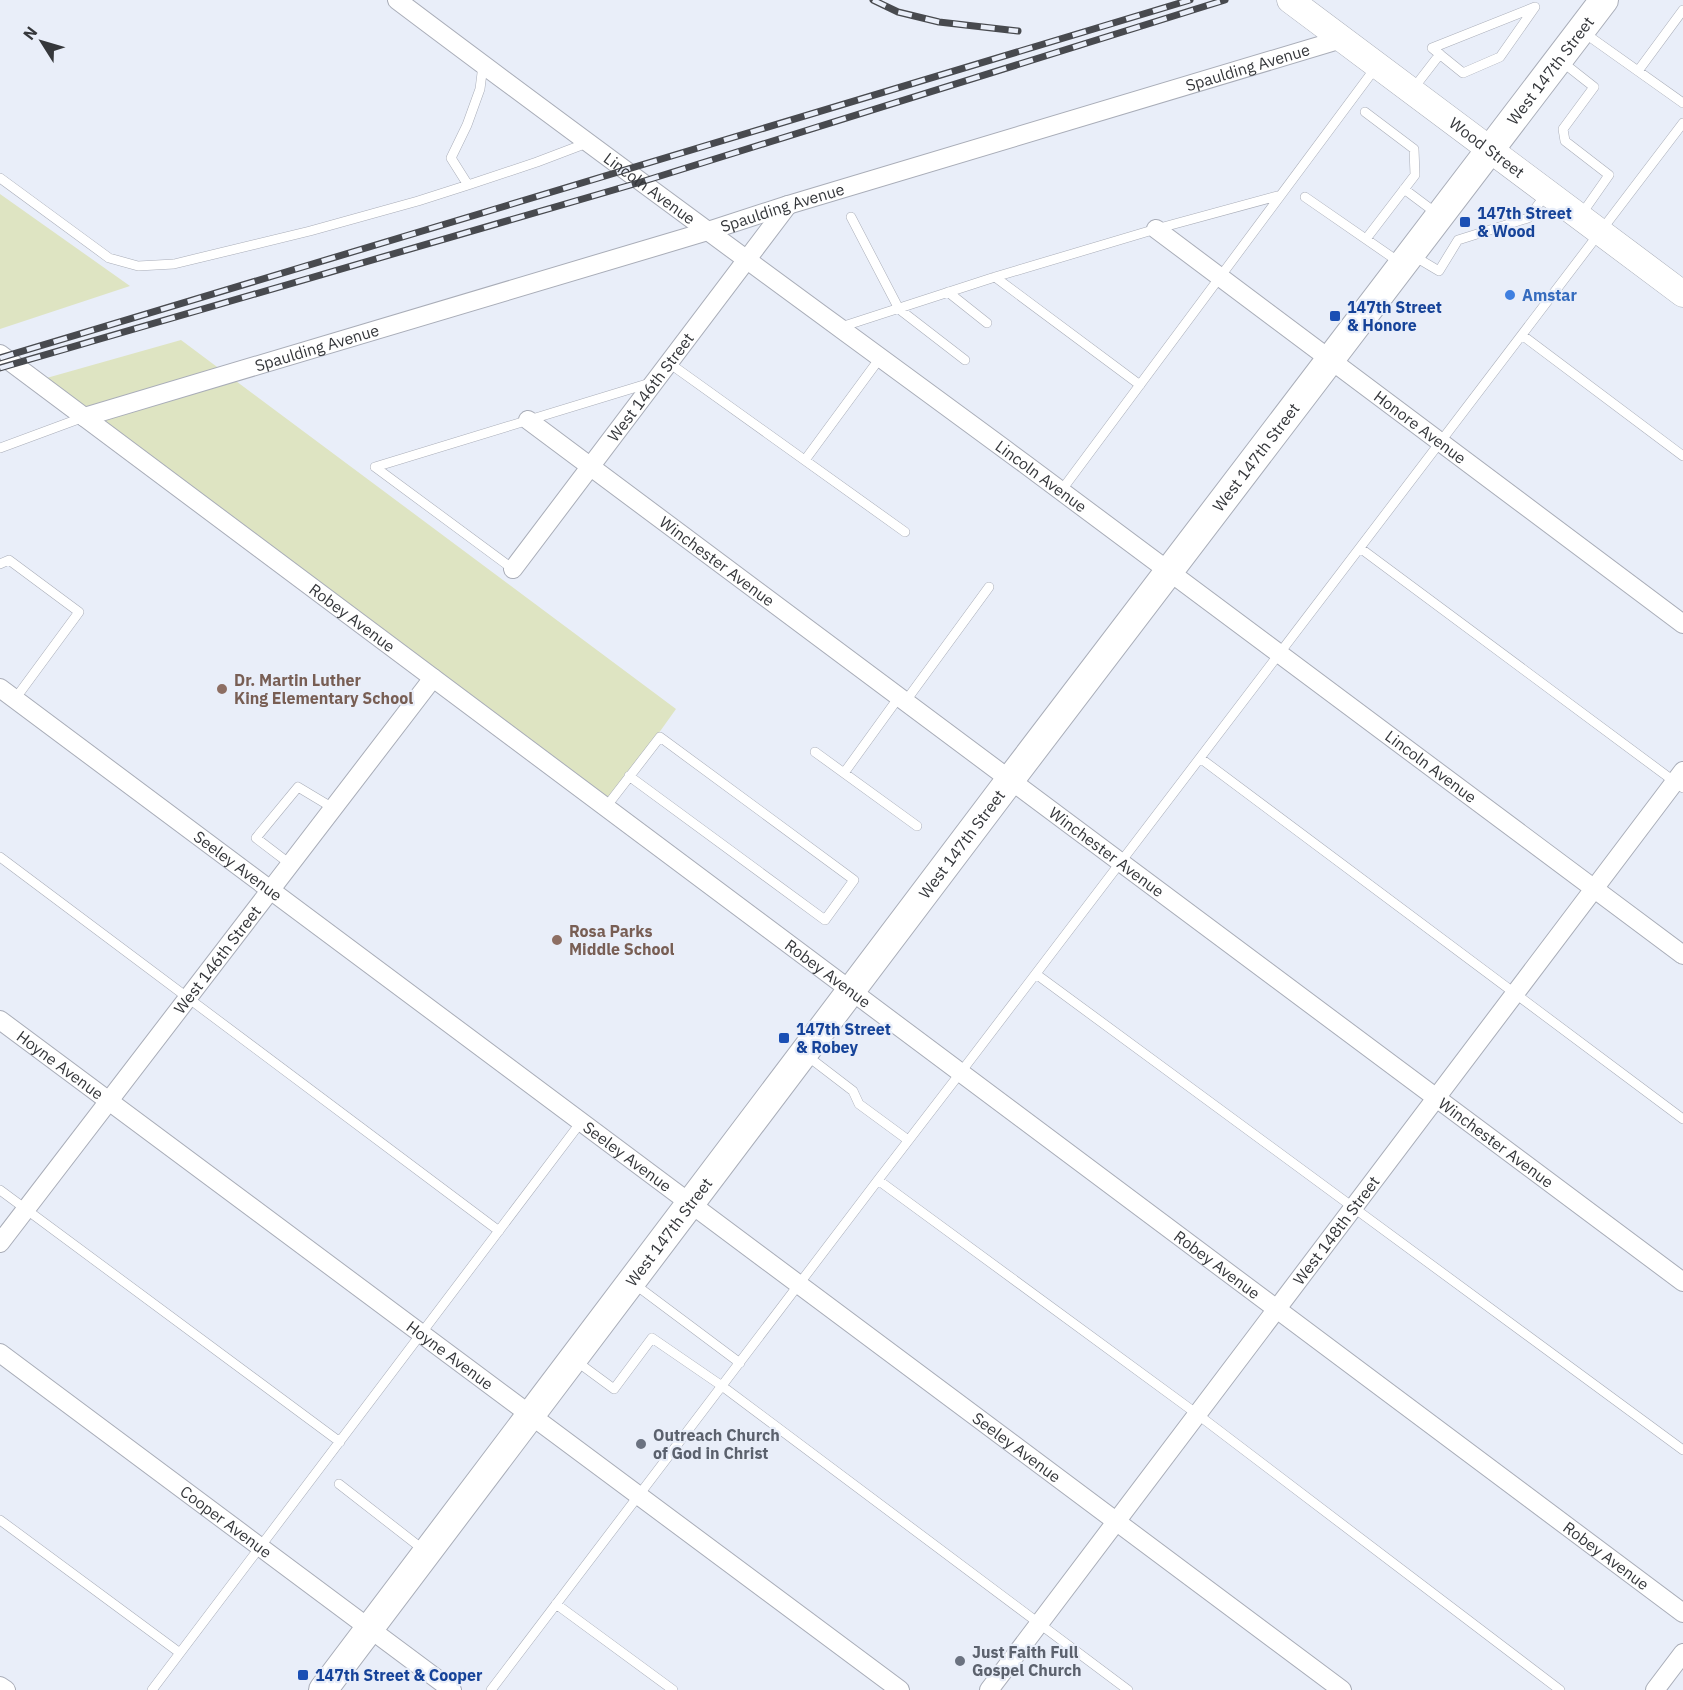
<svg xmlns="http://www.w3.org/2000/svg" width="1683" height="1690" font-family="'IBM Plex Sans',sans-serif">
<rect width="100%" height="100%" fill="#e9eef9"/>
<path fill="#dee4c2" d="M 0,194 L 130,286 L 0,329 Z
M 181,340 L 676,709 L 606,807 L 36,381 Z"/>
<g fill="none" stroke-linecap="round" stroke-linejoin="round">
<defs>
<path id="lane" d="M 1535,7 L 1500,57 L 1463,73 L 1432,48 Z
M 1583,32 L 1683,103
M 1561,61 L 1594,87 L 1563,129 L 1565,141 L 1609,175 L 1581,215
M 1638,71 L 1683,10
M 1413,89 L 1440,54
M 1365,112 L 1414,149 L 1415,175 L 1366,239
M 0,178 L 109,258 L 138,266 L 174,264 L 310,231 L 418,201 L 468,185 L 537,162 L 587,143
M 468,185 L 451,158 L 467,125 L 480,89 L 483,65
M 1404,189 L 1436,213
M 1305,197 L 1399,262
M 851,217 L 899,309 L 965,360
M 1412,255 L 1439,271 L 1458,240 L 1528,218 L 1547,193
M 995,277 L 1140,385
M 948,292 L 987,323
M 841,327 L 995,277 L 1156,229 L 1281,195
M 1522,335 L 1683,456
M 669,363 L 905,532
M 0,448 L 84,417
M 805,460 L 880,358
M 375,467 L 650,383
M 375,467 L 513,569
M 1061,491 L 1376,67
M 1360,548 L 1683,788
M 0,564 L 9,560 L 79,612 L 15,699
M 905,702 L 989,587
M 815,752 L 917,826
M 1200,758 L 1683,1119
M 844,773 L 899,697
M 606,807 L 660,737 L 854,880 L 825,920 L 629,776
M 0,857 L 499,1231
M 290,864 L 256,838 L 298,787 L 333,808
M 1036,974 L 1683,1450
M 806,1055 L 853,1091 L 859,1104 L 908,1140
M 878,1180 L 1197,1414 L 1560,1690
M 0,1190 L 340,1442
M 633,1283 L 740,1363
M 576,1361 L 614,1389 L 652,1338 L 722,1386 L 1128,1690
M 339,1484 L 425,1551
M 0,1520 L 180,1653
M 556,1604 L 673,1690
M 152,1690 L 581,1122
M 491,1690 L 878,1180 L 961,1072 L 1683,123"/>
<g id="street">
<path id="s1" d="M 397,0 C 605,157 816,310 1025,464 C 1245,627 1464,791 1683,955"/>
<path id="s2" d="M 1156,229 L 1683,624"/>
<path id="s3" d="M 0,354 L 1683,1613"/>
<path id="s4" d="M 84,417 L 708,231 L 788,205 L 1342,39"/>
<path id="s5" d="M 528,420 L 1683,1282"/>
<path id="s6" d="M 513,569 L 788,205"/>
<path id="s7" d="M 0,688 L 1342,1690"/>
<path id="s8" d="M 0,1020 L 900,1690"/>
<path id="s9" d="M 0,1243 L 433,678"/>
<path id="s10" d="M 0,1353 L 452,1690"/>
<path d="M 0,1686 L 6,1690"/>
<path id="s11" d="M 989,1690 L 1683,771"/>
<path d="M 1655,1690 L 1683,1653"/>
</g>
<g id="secondary">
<path id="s12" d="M 1290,0 L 1683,294"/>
</g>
<g id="primary">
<path id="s13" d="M 323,1690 L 1010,780 L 1604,0"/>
</g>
</defs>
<use href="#lane" stroke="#a9adb8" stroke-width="10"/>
<use href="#street" stroke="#a9adb8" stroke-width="20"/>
<use href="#secondary" stroke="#a9adb8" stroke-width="27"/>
<use href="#primary" stroke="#a9adb8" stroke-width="30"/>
<use href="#lane" stroke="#fff" stroke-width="9"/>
<use href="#street" stroke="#fff" stroke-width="18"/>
<use href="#secondary" stroke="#fff" stroke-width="26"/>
<use href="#primary" stroke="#fff" stroke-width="28"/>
<defs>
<path id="rail" d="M 873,0 L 898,12 L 939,22 L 1018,31
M 0,358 L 1190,0
M 0,368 L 641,182 L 1225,0"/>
</defs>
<use href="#rail" stroke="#484a4f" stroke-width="7"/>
<use href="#rail" stroke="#e9eef9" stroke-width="4.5" stroke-dasharray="14" stroke-linecap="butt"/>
</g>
<g fill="#1a4fb4" stroke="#e9eef9" stroke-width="2">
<rect x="1459" y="216" width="12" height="12" rx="3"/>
<rect x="1329" y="310" width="12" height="12" rx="3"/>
<rect x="778" y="1032" width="12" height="12" rx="3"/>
<rect x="297" y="1669" width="12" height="12" rx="3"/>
</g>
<circle fill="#3f7fe0" stroke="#e9eef9" stroke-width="2" cx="1510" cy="295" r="6"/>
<g fill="#8d6e63" stroke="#e9eef9" stroke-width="2">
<circle cx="222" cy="689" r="6"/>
<circle cx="557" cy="940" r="6"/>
</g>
<g fill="#6b7280" stroke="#e9eef9" stroke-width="2">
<circle cx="641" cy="1444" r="6"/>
<circle cx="960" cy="1661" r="6"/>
</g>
<g text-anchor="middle" stroke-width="4.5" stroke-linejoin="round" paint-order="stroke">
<g font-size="16" fill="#35373b" stroke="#e9eef9">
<text dy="6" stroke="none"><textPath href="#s4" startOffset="1215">Spaulding Avenue</textPath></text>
<text dy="6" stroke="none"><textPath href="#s13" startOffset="2032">West 147th Street</textPath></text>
<text dy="6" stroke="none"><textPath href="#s12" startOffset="246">Wood Street</textPath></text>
<text dy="6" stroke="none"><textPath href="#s1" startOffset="315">Lincoln Avenue</textPath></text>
<text dy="6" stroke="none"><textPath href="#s4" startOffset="729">Spaulding Avenue</textPath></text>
<text dy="6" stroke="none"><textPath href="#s4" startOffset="243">Spaulding Avenue</textPath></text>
<text dy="6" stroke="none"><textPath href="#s6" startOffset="228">West 146th Street</textPath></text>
<text dy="6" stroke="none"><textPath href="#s2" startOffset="330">Honore Avenue</textPath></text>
<text dy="6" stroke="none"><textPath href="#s13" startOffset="1546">West 147th Street</textPath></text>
<text dy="6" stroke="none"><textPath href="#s1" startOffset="801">Lincoln Avenue</textPath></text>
<text dy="6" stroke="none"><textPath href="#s5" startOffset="236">Winchester Avenue</textPath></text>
<text dy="6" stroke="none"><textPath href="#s3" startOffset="440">Robey Avenue</textPath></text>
<text dy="6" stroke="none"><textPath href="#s1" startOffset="1287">Lincoln Avenue</textPath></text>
<text dy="6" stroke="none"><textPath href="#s13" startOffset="1060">West 147th Street</textPath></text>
<text dy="6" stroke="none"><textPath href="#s5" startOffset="722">Winchester Avenue</textPath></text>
<text dy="6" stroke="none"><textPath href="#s7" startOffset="297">Seeley Avenue</textPath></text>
<text dy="6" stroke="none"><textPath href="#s9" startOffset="357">West 146th Street</textPath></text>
<text dy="6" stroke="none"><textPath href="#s3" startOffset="1034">Robey Avenue</textPath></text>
<text dy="6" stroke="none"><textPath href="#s8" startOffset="75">Hoyne Avenue</textPath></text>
<text dy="6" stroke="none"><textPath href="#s5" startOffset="1208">Winchester Avenue</textPath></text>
<text dy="6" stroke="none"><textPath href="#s7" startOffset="783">Seeley Avenue</textPath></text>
<text dy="6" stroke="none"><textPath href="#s11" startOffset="576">West 148th Street</textPath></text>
<text dy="6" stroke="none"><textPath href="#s13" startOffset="574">West 147th Street</textPath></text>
<text dy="6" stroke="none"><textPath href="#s3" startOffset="1520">Robey Avenue</textPath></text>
<text dy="6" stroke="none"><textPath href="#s8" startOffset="561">Hoyne Avenue</textPath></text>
<text dy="6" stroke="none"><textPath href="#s7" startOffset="1269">Seeley Avenue</textPath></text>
<text dy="6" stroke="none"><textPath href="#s10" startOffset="282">Cooper Avenue</textPath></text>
<text dy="6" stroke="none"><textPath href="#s3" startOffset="2006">Robey Avenue</textPath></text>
</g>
<g font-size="16" font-weight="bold" fill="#164399" stroke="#e9eef9" text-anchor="start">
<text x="1477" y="219">147th Street<tspan x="1477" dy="18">&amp; Wood</tspan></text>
<text x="1347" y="313">147th Street<tspan x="1347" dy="18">&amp; Honore</tspan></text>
<text x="796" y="1035">147th Street<tspan x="796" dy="18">&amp; Robey</tspan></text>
<text x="315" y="1681">147th Street &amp; Cooper</text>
</g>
<g font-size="16" font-weight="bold" fill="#366cbe" stroke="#e9eef9" text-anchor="start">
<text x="1522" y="301">Amstar</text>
</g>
<g font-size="16" font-weight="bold" fill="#785e54" stroke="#e9eef9" text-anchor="start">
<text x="234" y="686">Dr. Martin Luther<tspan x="234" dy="18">King Elementary School</tspan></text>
<text x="569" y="937">Rosa Parks<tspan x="569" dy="18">Middle School</tspan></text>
</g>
<g font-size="16" font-weight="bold" fill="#5b616d" stroke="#e9eef9" text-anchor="start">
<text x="653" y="1441">Outreach Church<tspan x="653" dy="18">of God in Christ</tspan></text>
<text x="972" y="1658">Just Faith Full<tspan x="972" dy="18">Gospel Church</tspan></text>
</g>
</g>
<g transform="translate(42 42) rotate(307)" stroke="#e9eef9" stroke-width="4.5" paint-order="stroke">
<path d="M0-4.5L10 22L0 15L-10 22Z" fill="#35373b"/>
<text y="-9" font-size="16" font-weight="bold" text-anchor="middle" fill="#35373b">N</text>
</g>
</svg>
